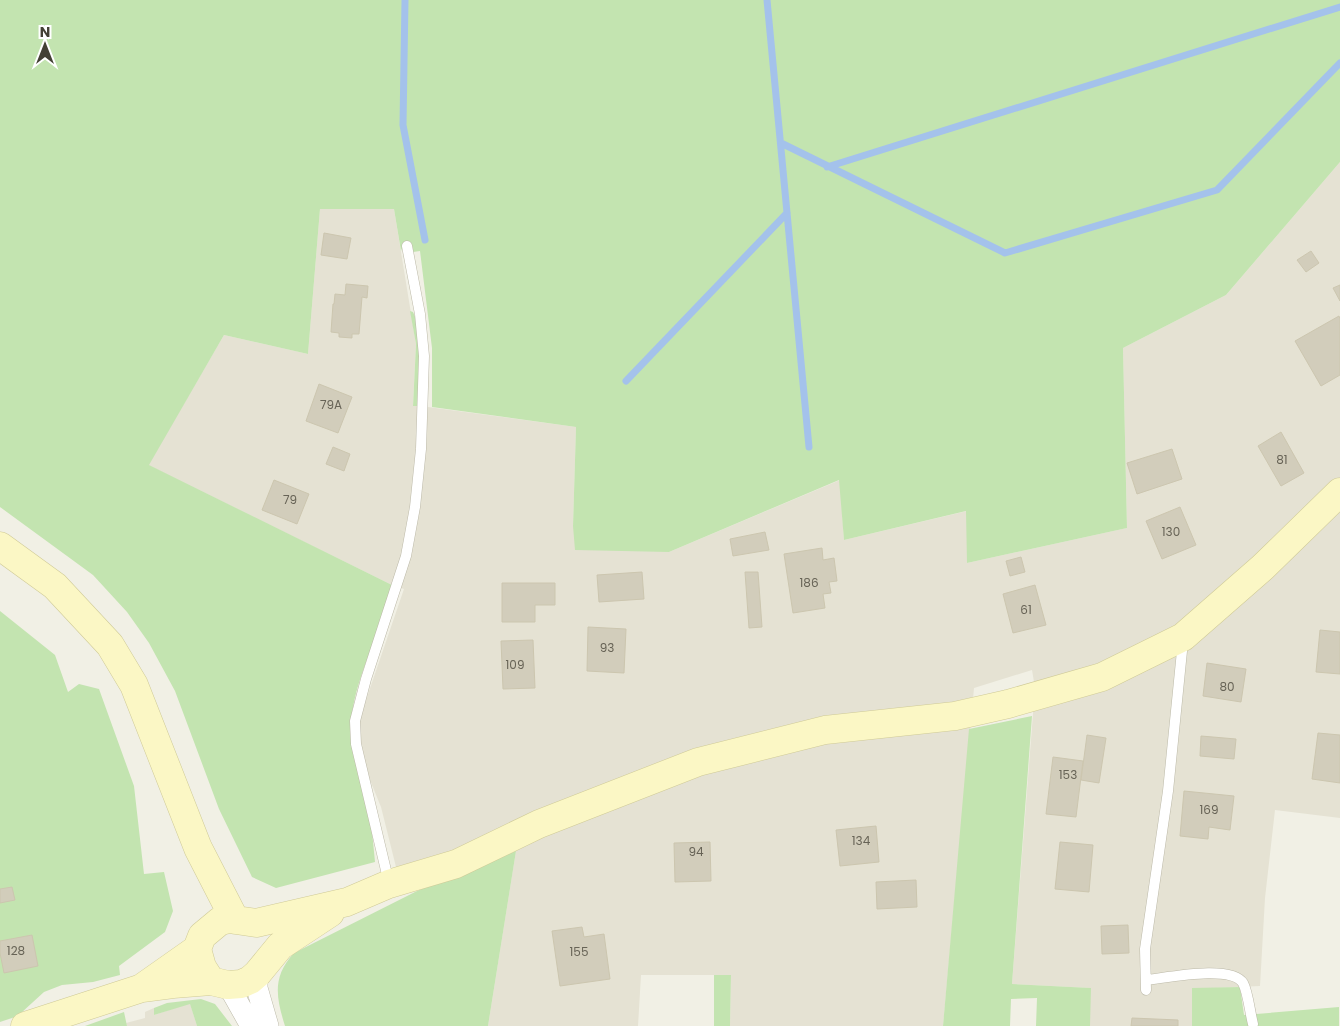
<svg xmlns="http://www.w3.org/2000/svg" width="1340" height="1026" font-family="Poppins,sans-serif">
<rect width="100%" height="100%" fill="#f1f0e5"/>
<path fill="#e5e2d3" d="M 1340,162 L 1340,818 L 1275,810 L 1265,898 L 1260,986 L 1192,989 L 1192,1026 L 1090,1026 L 1090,988 L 1012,984 L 1035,688 L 1032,670 L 974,688 L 943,1026 L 730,1026 L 731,975 L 641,975 L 638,1026 L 488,1026 L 519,832 L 453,857 L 396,867 L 381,807 L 353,738 L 404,589 L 392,585 L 148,465 L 224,335 L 308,354 L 320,209 L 394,209 L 416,344 L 413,405 L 576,427 L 573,526 L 669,552 L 840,480 L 844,540 L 967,511 L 967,563 L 1127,528 L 1123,348 L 1226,295 Z
M 190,1003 L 197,1026 L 127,1026 L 126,1023 L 145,1018 L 145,1012 L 154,1008 L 154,1015 Z"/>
<path fill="#c3e4b0" d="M 0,0 L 1340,0 L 1340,162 L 1226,295 L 1123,348 L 1127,528 L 967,563 L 966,511 L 844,540 L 839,480 L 669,552 L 575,550 L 573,526 L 576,427 L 432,407 L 432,348 L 420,251 L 413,252 L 409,245 L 403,246 L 401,251 L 394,209 L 320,209 L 308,354 L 224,335 L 149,465 L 392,585 C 387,601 383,618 377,634 C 365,665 352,694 351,728 L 371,821 L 375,862 L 276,888 L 252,877 L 219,809 L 175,691 L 149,643 L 127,612 L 93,575 L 0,507 Z
M 410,311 L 413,312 C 424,334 419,381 418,406 L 413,406 L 416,344 Z
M 0,611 L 55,655 L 68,692 L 79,684 L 99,689 L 134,786 L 144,874 L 164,872 L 173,911 L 165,932 L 119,966 L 120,975 L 93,982 L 62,985 L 44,992 L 21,1013 L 15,1017 L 0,1022 Z
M 1032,716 L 1012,984 L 1091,988 L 1090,1026 L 1036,1026 L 1037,998 L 1011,999 L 1010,1026 L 943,1026 L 969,729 Z
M 516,851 L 488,1026 L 285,1026 C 276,997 272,977 294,953 L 417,891 Z
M 714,975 L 731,975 L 730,1026 L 714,1026 Z
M 1240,987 L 1244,1015 L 1339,1007 L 1339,1026 L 1192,1026 L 1192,988 Z
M 201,999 L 215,1004 L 232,1026 L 197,1026 L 190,1004 L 154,1015 L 154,1008 L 167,1003 Z
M 124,1012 L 127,1026 L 85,1026 Z"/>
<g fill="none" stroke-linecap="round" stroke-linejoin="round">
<path stroke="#a4c2eb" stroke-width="7" d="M 405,0 L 403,125 L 425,240
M 767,0 L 809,447
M 781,143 L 1005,253 L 1217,190 L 1340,63
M 827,167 L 1340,7
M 626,381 L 787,213"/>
</g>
<path fill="#d2cdbb" stroke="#ccc6af" d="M 324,233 L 351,238 L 347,259 L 321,255 Z
M 1311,251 L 1319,263 L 1306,272 L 1297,260 Z
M 346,284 L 368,286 L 367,298 L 362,297 L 359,334 L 352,334 L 352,338 L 339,337 L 339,333 L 331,332 L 333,304 L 334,304 L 335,294 L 345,295 Z
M 1340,285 L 1340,301 L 1333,288 Z
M 1339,316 L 1340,319 L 1340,375 L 1321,386 L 1295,341 Z
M 319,384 L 352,397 L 338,433 L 306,421 Z
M 1281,432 L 1304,473 L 1281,486 L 1258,446 Z
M 333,447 L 350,454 L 344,471 L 326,464 Z
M 1172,449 L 1182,479 L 1137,494 L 1127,463 Z
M 274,480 L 309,494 L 297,524 L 262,510 Z
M 1180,507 L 1196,545 L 1162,559 L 1146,521 Z
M 765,532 L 769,550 L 733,556 L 730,539 Z
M 822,548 L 823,560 L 834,558 L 837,581 L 829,582 L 831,593 L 823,594 L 825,608 L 793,613 L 784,554 Z
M 1021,557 L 1025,572 L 1010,576 L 1006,561 Z
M 642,572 L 644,599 L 599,602 L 597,575 Z
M 745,572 L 758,572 L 762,627 L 749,628 Z
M 502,583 L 555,583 L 555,605 L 535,605 L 535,622 L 502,622 Z
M 1035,585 L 1046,625 L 1013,633 L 1003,594 Z
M 588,627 L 626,629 L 624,673 L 587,671 Z
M 1320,630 L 1340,632 L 1340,674 L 1316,672 Z
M 533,640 L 535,688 L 503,689 L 501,641 Z
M 1207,663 L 1246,669 L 1241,702 L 1203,696 Z
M 1318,733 L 1340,735 L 1340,783 L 1312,779 Z
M 1087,735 L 1106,738 L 1099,783 L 1081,780 Z
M 1201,736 L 1236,739 L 1234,759 L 1200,756 Z
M 1053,757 L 1083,761 L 1076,817 L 1046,814 Z
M 1184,791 L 1234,796 L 1230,830 L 1209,827 L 1208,839 L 1180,836 Z
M 876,826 L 879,862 L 840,866 L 836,830 Z
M 710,842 L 711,881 L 675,882 L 674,843 Z
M 1060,842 L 1093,845 L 1089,892 L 1055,889 Z
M 916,880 L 917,907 L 877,909 L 876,882 Z
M 12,887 L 15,900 L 0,903 L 0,889 Z
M 1128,925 L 1129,953 L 1102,954 L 1101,926 Z
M 582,927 L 584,937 L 604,934 L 610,979 L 560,986 L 552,931 Z
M 32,935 L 38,966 L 4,973 L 0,953 L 0,941 Z
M 1132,1018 L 1178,1020 L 1178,1026 L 1131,1026 Z"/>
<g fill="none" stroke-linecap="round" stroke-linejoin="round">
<defs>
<path id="lane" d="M 389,883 L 356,744 L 355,721 L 366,679 L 406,556 L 415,507 L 421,449 L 424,356 L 420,314 L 407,246
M 1146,980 C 1166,978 1231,964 1243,983 C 1248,992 1250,1013 1253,1024
M 1146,990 L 1145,949 L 1168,791 L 1183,641"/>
<path id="street" d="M 257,974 L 257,988 L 268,1026
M 228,985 L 251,1026"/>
<path id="secondary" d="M 0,546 L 55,586 L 110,645 L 134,685 L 198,848 L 235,920
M 211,981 L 202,967 L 197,949 L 202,936 L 220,921 L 229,919 L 256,923 L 347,902 L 389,884 L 456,864 L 539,824 L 698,762 L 825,730 L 955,716 L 1008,704 L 1102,677 L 1183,637 L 1263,567 L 1340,492
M 143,987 L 197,949
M 25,1026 L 142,988 L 173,984 L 211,981 L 228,985 L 241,984 L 250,980 L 257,974 L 280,946 L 330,913"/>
</defs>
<use href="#lane" stroke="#bcb9a8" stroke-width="11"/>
<use href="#street" stroke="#bcb9a8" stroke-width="22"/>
<use href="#secondary" stroke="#cfca97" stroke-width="29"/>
<use href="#lane" stroke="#fff" stroke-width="10"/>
<use href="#street" stroke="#fff" stroke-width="21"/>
<use href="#secondary" stroke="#fbf7c5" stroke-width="28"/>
</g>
<g text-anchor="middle" stroke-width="4" stroke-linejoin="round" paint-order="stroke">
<g font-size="12" fill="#676356">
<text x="331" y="409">79A</text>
<text x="1282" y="464">81</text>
<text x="290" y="504">79</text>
<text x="1171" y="536">130</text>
<text x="809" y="587">186</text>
<text x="1026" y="614">61</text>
<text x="607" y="652">93</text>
<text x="515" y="669">109</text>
<text x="1227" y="691">80</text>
<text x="1068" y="779">153</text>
<text x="1209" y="814">169</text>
<text x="861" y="845">134</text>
<text x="696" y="856">94</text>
<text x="16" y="955">128</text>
<text x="579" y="956">155</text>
</g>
</g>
<g transform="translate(45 45)" stroke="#ffffff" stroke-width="4" paint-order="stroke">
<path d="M0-4L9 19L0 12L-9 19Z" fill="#434035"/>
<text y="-8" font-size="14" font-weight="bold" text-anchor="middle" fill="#434035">N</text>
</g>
</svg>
